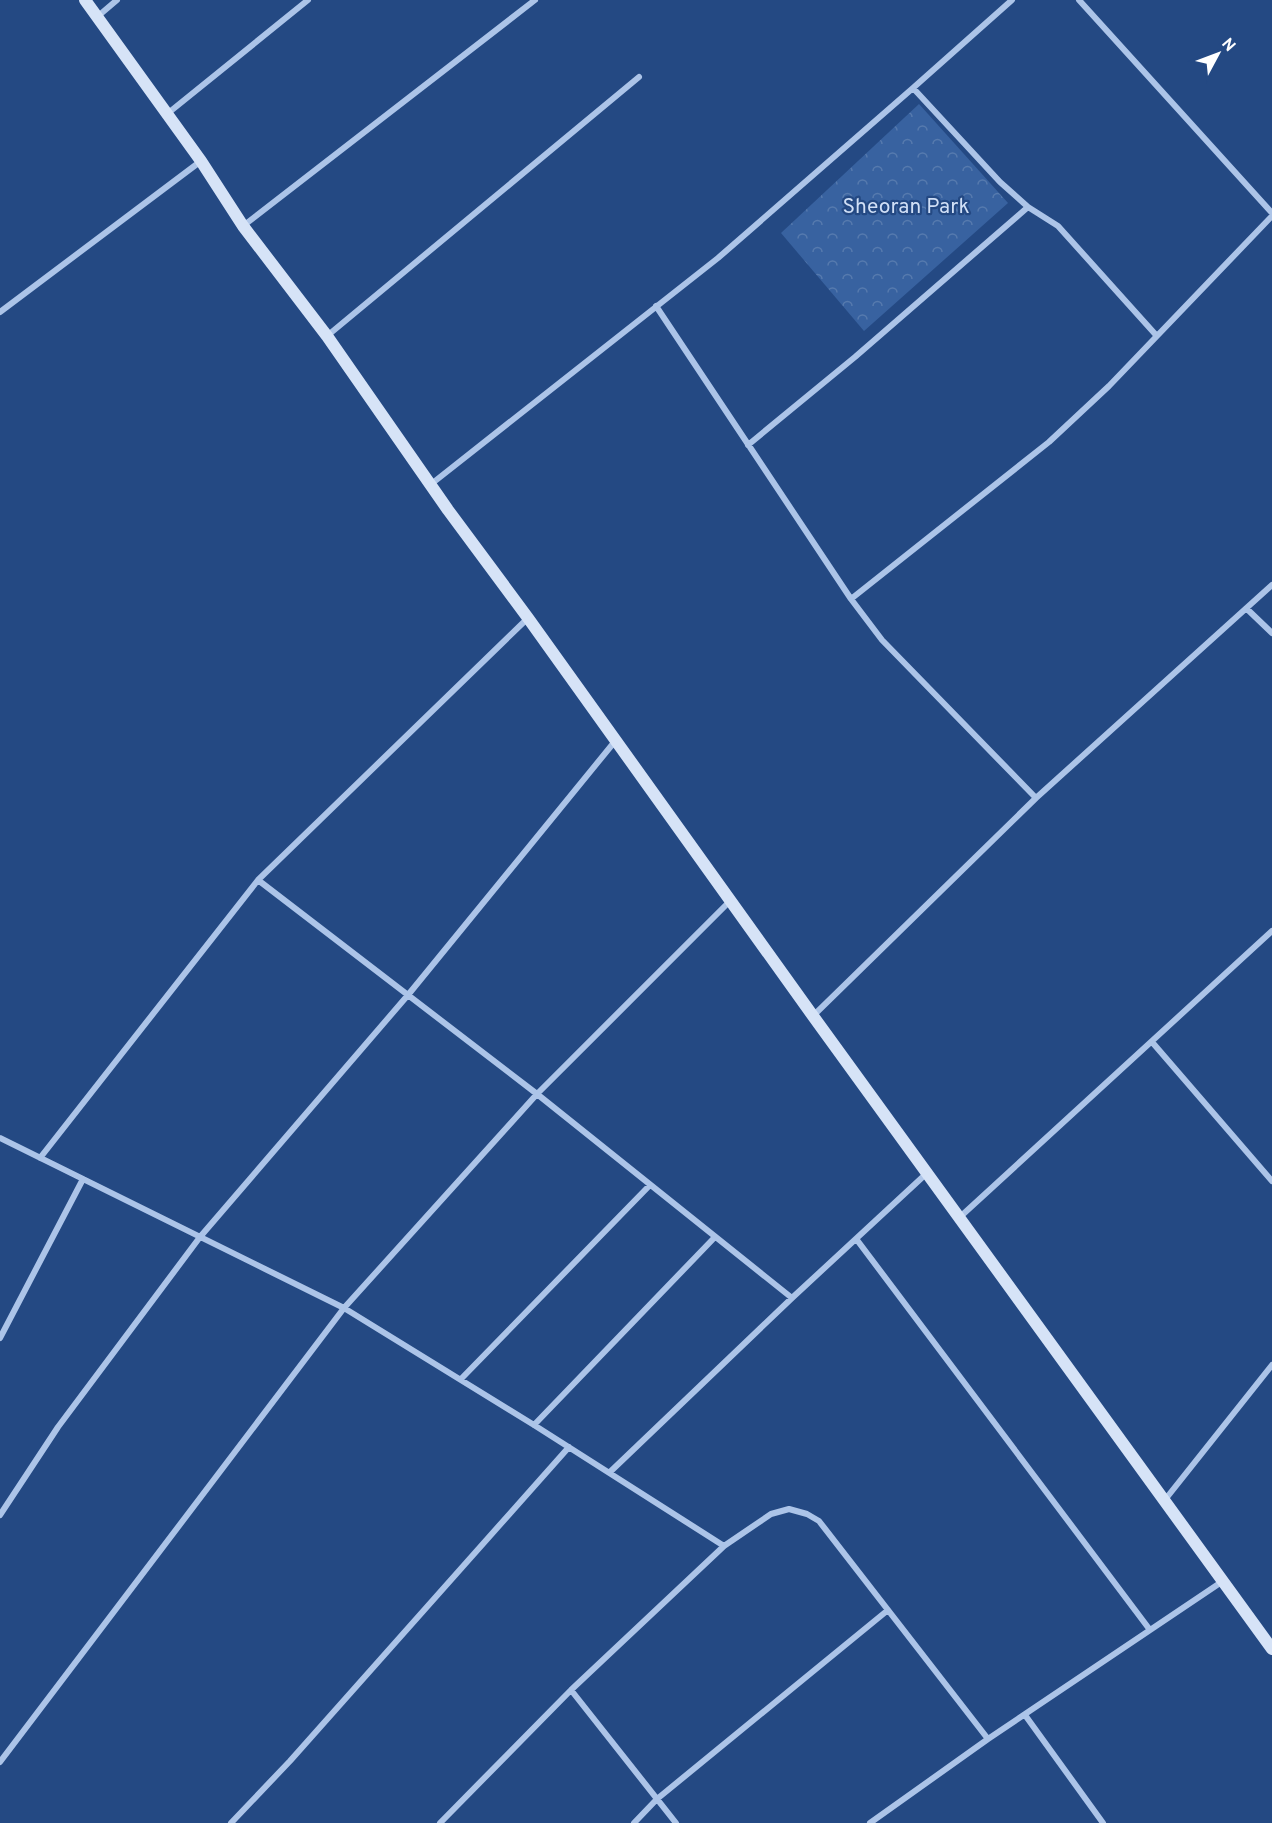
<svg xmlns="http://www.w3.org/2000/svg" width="1272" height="1823" font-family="Overpass,sans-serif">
<defs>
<pattern id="forest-crowns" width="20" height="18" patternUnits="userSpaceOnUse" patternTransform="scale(1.5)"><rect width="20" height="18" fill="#3862a0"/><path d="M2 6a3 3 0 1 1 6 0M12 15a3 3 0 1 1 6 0" fill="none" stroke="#567aae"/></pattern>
</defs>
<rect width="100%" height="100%" fill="#244983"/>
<path fill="url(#forest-crowns)" d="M 919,104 L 1008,203 L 864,331 L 781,233 Z"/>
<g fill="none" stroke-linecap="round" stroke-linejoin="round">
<path stroke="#acc4e8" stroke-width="6" d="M 1079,0 L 1272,213
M 97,17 L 117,0
M 913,88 L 1000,182 L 1028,207
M 167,114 L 308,0
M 243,226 L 535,0
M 656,306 L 851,599 L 882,640 L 1036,798
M 0,312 L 201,161
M 327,336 L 639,77
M 748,445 L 855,357 L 1028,207 L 1058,226 L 1156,335
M 430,485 L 718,258 L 913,88 L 1012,0
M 851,599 L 1049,442 L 1109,386 L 1272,216
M 1247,609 L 1272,633
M 258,880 L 537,1094 L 792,1298
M 813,1016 L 1036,798 L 1272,585
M 1152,1042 L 1272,1181
M 0,1138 L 344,1308 L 534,1425 L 724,1546
M 40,1158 L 258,880 L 528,618
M 960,1217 L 1272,931
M 857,1240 L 1150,1630
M 0,1338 L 83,1179
M 461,1379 L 650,1185
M 534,1425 L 715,1237
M 610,1472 L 792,1298 L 927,1173
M 1164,1501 L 1272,1365
M 0,1515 L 58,1427 L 200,1237 L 408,995 L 616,740
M 571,1690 L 676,1823
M 1025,1715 L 1103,1823
M 0,1762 L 344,1308 L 537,1094 L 730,901
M 231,1823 L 290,1761 L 569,1447
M 440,1823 L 571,1690 L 724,1546 L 771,1514 L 789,1509 L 807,1514 L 819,1521 L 988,1739
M 634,1823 L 657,1799 L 888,1610
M 870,1823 L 988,1739 L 1223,1581"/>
<path stroke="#d6e3f7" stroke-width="12" d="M 85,0 L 201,161 L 243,226 L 327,336 L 448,510 L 528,618 L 813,1016 L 1272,1649"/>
</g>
<g text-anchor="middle" stroke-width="4.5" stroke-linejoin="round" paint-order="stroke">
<g font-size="21" fill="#d0dff6" stroke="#244983">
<text x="906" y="213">Sheoran Park</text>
</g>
</g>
<g transform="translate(1218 54) rotate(49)" stroke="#244983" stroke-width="4.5" paint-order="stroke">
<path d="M0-4.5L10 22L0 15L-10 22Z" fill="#ffffff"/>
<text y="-9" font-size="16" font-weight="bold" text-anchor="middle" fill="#ffffff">N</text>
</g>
</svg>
